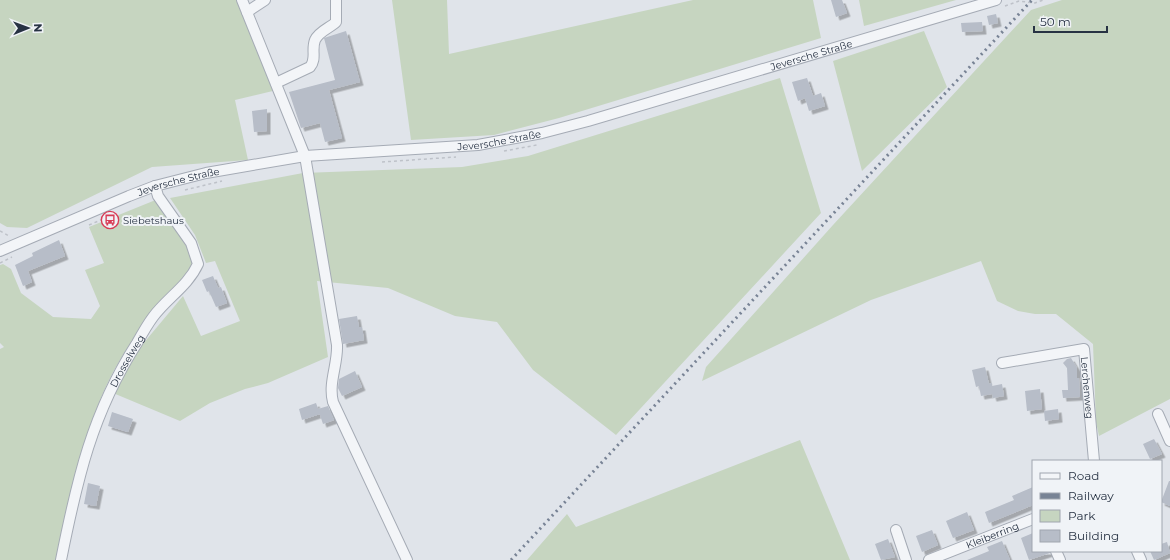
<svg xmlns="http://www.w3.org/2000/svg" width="1170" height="560" font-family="Montserrat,sans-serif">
<defs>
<filter id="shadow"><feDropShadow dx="3.5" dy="3.5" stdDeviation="0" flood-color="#0004"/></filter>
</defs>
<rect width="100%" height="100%" fill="#e0e4ea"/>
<path fill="#c6d5c0" d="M 0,0 L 240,0 L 277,90 L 235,100 L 248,160 L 152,167 L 27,228 L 7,227 L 0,223 Z
M 392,0 L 447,0 L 449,54 L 693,0 L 813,0 L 821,38 L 559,118 L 494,135 L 411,140 Z
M 859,0 L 956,0 L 864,26 Z
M 1062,0 L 1170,0 L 1170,399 L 1099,436 L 1096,422 L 1093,344 L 1056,314 L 1035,314 L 1018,311 L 997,301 L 981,261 L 871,300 L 702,381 L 706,367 L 833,225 L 1031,10 Z
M 924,31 L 947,87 L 862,171 L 833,61 Z
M 780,78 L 821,213 L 616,435 L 533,370 L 497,322 L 455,316 L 388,288 L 317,281 L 328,357 L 268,383 L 245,389 L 210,403 L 180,421 L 113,393 L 142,345 L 183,296 L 201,336 L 240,321 L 215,261 L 206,263 L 195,235 L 170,198 L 303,173 L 462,167 L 528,156 Z
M 158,199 L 188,243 L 194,264 C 182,288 158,305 142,327 C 134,337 127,349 120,360 C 84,420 73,493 57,560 L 0,560 L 0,349 L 4,347 L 0,343 L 0,265 L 3,264 L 11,269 L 21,293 L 53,317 L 91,319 L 100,306 L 85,270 L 104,263 L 89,227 Z
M 800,440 L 850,560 L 527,560 L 567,514 L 576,527 Z"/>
<path fill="#b7bdc8" filter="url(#shadow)" d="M 831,0 L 842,0 L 847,13 L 836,17 Z
M 996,14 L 998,23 L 989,25 L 987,16 Z
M 982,22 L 983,31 L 962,32 L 961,23 Z
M 346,31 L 360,82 L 329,90 L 342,138 L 325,142 L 320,123 L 301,128 L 289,92 L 335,80 L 324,38 Z
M 807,78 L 813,96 L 821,93 L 825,106 L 809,111 L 805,98 L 798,101 L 792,82 Z
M 267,109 L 267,131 L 254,132 L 252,111 Z
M 59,240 L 65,256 L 28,271 L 32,282 L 23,286 L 15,265 L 33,256 L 32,253 Z
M 213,276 L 218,288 L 221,287 L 227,303 L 216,307 L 209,291 L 207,292 L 202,280 Z
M 357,316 L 359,327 L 362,327 L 364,340 L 343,344 L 339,319 Z
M 1071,358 L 1077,368 L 1077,378 L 1079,378 L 1080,397 L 1063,398 L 1062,390 L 1068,390 L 1067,368 L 1063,363 L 1067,359 Z
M 985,367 L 989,384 L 992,383 L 992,386 L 1002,384 L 1004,396 L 993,398 L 992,394 L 981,396 L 979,386 L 976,387 L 972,370 Z
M 355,371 L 362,387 L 342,396 L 338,388 L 339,379 Z
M 1040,389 L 1042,409 L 1027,411 L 1025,391 Z
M 316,403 L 320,414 L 302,420 L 299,409 Z
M 328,406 L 334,420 L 323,424 L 318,409 Z
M 1058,409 L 1059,419 L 1045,421 L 1044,411 Z
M 112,412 L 133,419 L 128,432 L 108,426 Z
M 1154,439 L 1162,454 L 1150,459 L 1143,444 Z
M 1169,481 L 1170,481 L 1170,506 L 1161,502 Z
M 88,483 L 100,486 L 96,506 L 84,504 Z
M 1033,487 L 1033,505 L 989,523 L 985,512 L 1014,500 L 1012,496 Z
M 967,512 L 974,530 L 953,538 L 946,521 Z
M 932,530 L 938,545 L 922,552 L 916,536 Z
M 1033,533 L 1033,551 L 1050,551 L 1050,553 L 1029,560 L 1021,538 Z
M 888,539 L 895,557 L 881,560 L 875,544 Z
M 1002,541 L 1010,560 L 967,560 L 989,551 L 987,547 Z
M 1167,542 L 1170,553 L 1154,560 L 1150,551 L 1161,551 L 1161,544 Z"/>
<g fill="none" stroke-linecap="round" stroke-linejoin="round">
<defs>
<g id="minor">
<path d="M 242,0 L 305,156 L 337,345 C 338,364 328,383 333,402 L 407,560"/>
<path d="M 247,12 L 265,0"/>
<path d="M 276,83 L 310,67 C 317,59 311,50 315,40 C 319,31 330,28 336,22 L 336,0"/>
<path id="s1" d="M 0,251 L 129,196 L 155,186 L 206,173 L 305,156 L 478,145 L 542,133 L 588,121 L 996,0"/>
<path id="s2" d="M 1002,363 L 1084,349 L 1094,461"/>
<path d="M 1158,414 L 1170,441"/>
<path d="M 896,530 L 906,560"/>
<path d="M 1056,551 L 1060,560"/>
<path d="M 1137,551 L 1141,560"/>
<path id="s3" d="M 61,560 C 77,480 92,413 137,343 C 142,334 147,325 153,317 C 167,298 188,286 198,264 L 191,243 L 158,196 L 155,186"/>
<path id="s4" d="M 929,560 L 1033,519"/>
</g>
</defs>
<use href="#minor" stroke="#a5abb5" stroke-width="12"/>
<path stroke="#bec2c9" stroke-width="1.5" stroke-dasharray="3 3" stroke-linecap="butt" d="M 1005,6 L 1019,1 L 1035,3 L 1043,0
M 504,151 L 537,145
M 382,162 L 456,157
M 185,190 L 222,181
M 89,225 L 110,216
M 0,231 L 9,236
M 0,263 L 12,257"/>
<use href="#minor" stroke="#f3f5f8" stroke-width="10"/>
<path stroke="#788395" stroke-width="3" stroke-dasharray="2 4" stroke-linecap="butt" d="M 511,560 L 1032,0"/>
</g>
<defs>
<symbol id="bus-ring" viewBox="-11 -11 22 22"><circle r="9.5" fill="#f0f3f7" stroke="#d83c56" stroke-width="1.5"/><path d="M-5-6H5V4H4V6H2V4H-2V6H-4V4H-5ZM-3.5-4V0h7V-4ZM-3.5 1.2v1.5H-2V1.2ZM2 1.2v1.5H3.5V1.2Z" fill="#d83c56"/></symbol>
</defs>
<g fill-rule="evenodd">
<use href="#bus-ring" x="100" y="210" width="20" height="20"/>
</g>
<g text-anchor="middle" stroke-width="4" stroke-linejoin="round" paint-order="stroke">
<g font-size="10" fill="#273243" stroke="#f0f3f7">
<text dy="4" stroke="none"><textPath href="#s1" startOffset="840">Jeversche Straße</textPath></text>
<text dy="4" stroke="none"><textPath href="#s1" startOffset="516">Jeversche Straße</textPath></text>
<text dy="4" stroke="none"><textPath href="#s1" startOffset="192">Jeversche Straße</textPath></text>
<text dy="4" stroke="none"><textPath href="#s3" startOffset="211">Drosselweg</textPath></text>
<text dy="4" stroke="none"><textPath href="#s2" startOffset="122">Lerchenweg</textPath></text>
<text dy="4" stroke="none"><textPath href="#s4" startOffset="68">Kleiberring</textPath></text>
</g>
<g font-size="10" fill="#273243" stroke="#f0f3f7" text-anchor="start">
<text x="123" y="224">Siebetshaus</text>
</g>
</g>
<rect x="1032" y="460" width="130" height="92" fill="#f0f3f7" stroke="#a0a6af"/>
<rect x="1040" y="473" width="20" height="6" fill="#f3f5f8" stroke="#a0a6af"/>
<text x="1068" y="480" font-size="12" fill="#273243">Road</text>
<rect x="1040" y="493" width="20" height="6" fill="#788395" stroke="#a0a6af"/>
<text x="1068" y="500" font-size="12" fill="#273243">Railway</text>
<rect x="1040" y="510" width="20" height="12" fill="#c6d5c0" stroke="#a0a6af"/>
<text x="1068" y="520" font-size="12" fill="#273243">Park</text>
<rect x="1040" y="530" width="20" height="12" fill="#b7bdc8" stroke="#a0a6af"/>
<text x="1068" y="540" font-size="12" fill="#273243">Building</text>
<g transform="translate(28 28) rotate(89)" stroke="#f0f3f7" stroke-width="3" paint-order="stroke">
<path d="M0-3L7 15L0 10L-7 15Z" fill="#273243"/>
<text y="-6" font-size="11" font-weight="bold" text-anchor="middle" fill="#273243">N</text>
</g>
<path d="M1034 26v6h73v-6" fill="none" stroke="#273243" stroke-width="2"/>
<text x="1040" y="26" font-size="12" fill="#273243" stroke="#f0f3f7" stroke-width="3" paint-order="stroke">50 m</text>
</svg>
